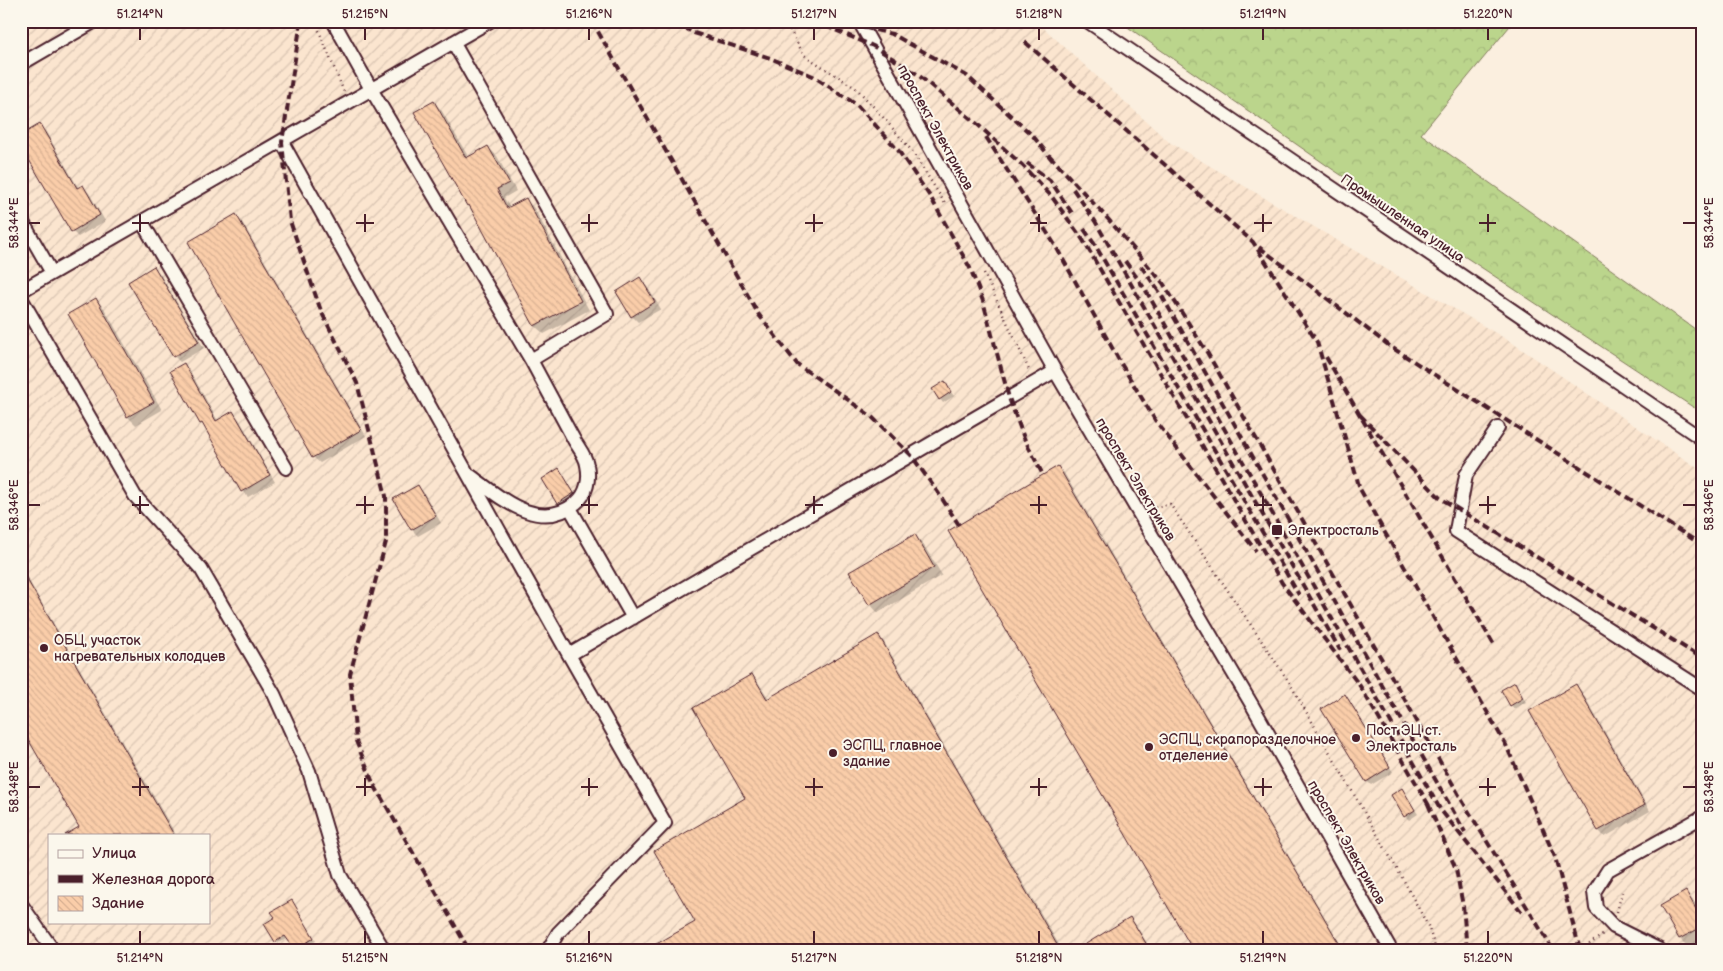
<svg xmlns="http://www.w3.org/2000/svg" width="1723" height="971" font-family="'Balsamiq Sans',sans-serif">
<defs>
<pattern id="industrial-furrows" width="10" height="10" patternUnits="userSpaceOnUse" patternTransform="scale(1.25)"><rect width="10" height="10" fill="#fbe5cf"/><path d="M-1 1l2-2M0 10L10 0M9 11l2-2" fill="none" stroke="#d9c4b2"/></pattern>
<pattern id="forest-crowns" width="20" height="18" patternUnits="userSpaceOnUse" patternTransform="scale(1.25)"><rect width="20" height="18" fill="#bbd58c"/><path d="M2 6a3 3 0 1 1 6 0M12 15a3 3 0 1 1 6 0" fill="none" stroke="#a2b679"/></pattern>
<pattern id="building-back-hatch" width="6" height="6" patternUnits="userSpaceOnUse" patternTransform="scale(1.25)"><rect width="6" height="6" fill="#facda9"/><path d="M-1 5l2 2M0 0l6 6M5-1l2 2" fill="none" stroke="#d8b092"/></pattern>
</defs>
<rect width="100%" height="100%" fill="#fbefdf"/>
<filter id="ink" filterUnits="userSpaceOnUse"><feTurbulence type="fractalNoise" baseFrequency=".02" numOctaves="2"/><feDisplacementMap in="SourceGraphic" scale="10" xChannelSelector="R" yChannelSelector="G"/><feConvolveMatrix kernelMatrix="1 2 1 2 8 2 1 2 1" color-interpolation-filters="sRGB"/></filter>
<g filter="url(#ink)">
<path fill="url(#industrial-furrows)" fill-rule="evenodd" d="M 21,21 L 1036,21 L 1169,142 L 1511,342 L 1702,471 L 1702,950 L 21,950 ZM 49,835 L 209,835 L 209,922 L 49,922 Z"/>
<path fill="url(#forest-crowns)" stroke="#827a5c" d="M 1119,21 L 1514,21 L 1421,134 L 1702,334 L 1702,413 L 1332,169 Z"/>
<path fill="#0003" d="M 434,102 L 442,111 L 469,158 L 488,147 L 497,156 L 516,191 L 504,198 L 510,208 L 525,199 L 534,208 L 589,310 L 544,334 L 535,326 L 474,211 L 468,205 Z
M 39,126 L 46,132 L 79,189 L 83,187 L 89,193 L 105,221 L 78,237 L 72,231 Z
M 236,216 L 242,222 L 366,436 L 320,463 L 313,457 Z
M 154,268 L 160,274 L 204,348 L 180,362 L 174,356 Z
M 640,278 L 646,285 L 661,309 L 638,322 L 632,316 Z
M 96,299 L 104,308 L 162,410 L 136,425 L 128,417 L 70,314 Z
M 183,364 L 190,371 L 218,421 L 233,413 L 239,419 L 275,482 L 248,497 L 242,491 L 207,429 L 201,423 Z
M 944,383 L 954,396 L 943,403 L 940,399 Z
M 1058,467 L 1064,473 L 1344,950 L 1195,950 Z
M 559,470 L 577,497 L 562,507 L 544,479 Z
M 418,486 L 424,493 L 441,523 L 418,536 L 412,530 L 395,499 Z
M 915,535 L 923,544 L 942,575 L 878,613 L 870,604 Z
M 21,567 L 176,835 L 67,835 L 80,827 L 21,724 Z
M 878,636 L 884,642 L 1062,950 L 649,950 L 697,922 L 747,799 L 752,675 L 758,682 L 769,699 Z
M 1514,684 L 1526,702 L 1514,709 L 1511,705 Z
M 1576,685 L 1582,692 L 1650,811 L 1605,837 L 1599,831 L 1531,711 Z
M 1348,700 L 1393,772 L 1371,785 L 1367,781 Z
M 1402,790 L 1418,814 L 1409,820 L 1405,816 Z
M 1686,893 L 1698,906 L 1702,912 L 1702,946 L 1696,950 L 1691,950 L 1680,939 L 1662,906 Z
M 294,904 L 316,941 L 300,950 L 295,950 L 288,938 L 278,943 L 276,941 Z
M 1130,919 L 1136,925 L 1151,950 L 1078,950 Z"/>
<path fill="url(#building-back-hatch)" stroke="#4a1f2b" d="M 434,101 L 466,158 L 488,146 L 509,183 L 497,189 L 507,208 L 526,198 L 581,301 L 534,326 L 469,205 L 467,206 L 414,112 Z
M 40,124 L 77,188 L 83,185 L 100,215 L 71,232 L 21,146 L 21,135 Z
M 236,214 L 361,430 L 312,458 L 188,242 Z
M 154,266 L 199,342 L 173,357 L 128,282 Z
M 640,277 L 655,302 L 631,317 L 616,292 Z
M 96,298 L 154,402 L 127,417 L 68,314 Z
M 184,363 L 216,421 L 233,411 L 270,475 L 241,492 L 202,423 L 200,424 L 170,371 Z
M 945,381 L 951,392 L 939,400 L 932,389 Z
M 1058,466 L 1199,705 L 1343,950 L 1193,950 L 948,531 Z
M 559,468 L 574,493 L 557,504 L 542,479 Z
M 418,485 L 436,516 L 411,530 L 393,499 Z
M 915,534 L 934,567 L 869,605 L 849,572 Z
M 21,569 L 174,835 L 65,835 L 79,827 L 21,727 Z
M 878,634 L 1060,950 L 646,950 L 695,922 L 654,851 L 745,798 L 693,708 L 752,674 L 767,699 Z
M 1515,682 L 1523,698 L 1510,706 L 1501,690 Z
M 1576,684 L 1645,805 L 1598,831 L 1529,711 Z
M 1345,694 L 1390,767 L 1366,782 L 1321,709 Z
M 1402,788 L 1415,810 L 1404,817 L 1391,795 Z
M 1686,891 L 1702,920 L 1702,927 L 1679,939 L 1660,906 Z
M 292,900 L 314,938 L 295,950 L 285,936 L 275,942 L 264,924 L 275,917 L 271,912 Z
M 1130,917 L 1150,950 L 1076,950 Z"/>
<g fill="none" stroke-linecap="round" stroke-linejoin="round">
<defs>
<path id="minor" d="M 333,21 L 371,89 L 531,360
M 859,21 L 1055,371 L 1252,705 L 1391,950
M 1087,21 L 1702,439
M 453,42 L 607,314 L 531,360 C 545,386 559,412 573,438 C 577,446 586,456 587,465 C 590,479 587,494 576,503 C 539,533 501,498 471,476
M 21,64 L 95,21
M 282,142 L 569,655 L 665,823 L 558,933 L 548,950
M 21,219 L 52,273
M 142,222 L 286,468
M 21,291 L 490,21
M 21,298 L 135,496 L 201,569 L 274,694 L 309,771 L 340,875 L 384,950
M 1498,428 L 1466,475 L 1456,531 L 1702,689
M 570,508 L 633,618
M 569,655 L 1055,371
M 21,904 L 53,950
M 1660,950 L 1614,927 L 1596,908 L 1594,892 L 1608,870 L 1702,817"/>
</defs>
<use href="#minor" stroke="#4a1f2b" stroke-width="16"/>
<path stroke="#4a1f2b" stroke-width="2.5" stroke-dasharray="1 4" stroke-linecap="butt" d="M 315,21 L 344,92
M 785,21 L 804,55 L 857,89 L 882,116 L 912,151 L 946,205
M 984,273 L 1030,372
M 1150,509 L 1170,504 L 1289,682 L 1404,881 L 1428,926 L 1436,950
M 1617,912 L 1622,892
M 21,936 L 29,950
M 1581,950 L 1604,934"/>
<use href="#minor" stroke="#fbf7ec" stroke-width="12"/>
<path stroke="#4a1f2b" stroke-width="4" stroke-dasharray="8 4" stroke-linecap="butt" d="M 301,21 L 282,142 L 290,221 L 321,311 L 357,383 L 386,496 L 386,542 L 350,674 L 356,741 L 373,783 L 469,950
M 592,21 L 759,315 L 797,364 L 871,416 L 911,455 L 939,494 L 959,525
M 673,21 L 694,33 L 770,58 L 813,76 L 857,105 L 898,150 L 931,198 L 970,268 L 983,301 L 1009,398 L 1024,438 L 1043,475
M 814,21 L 873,46 L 917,74 L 976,123 L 1022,165 L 1052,197 L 1083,240 L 1282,583 L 1360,686 L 1431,809
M 828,22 L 862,27 L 892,34 L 967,76 L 1033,136 L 1053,161
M 1025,42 L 1253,242 L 1317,342 L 1360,489 L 1506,745 L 1555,857 L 1580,950
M 986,137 L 1055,245 L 1120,362 L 1155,420 L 1256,551
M 1049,155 L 1108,219 L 1163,283 L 1208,354 L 1463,802 L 1553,950
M 1027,163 L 1050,180 L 1072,213
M 1073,189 L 1095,221 L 1340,650
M 1084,229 L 1095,245 L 1299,595
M 1259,247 L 1391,347 L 1702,545
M 1125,261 L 1145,289 L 1440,809 L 1524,915
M 1141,266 L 1162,296 L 1465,832
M 1326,357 L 1494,645
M 1360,415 L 1440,498 L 1702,658
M 1428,804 L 1456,869 L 1463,906 L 1467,950"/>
</g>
</g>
<path fill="none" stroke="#4a1f2b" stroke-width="2" d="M 140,28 L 140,40M 365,28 L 365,40M 589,28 L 589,40M 814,28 L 814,40M 1039,28 L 1039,40M 1263,28 L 1263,40M 1488,28 L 1488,40M 140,214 L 140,232M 365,214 L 365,232M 589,214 L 589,232M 814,214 L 814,232M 1039,214 L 1039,232M 1263,214 L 1263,232M 1488,214 L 1488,232M 28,223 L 40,223M 132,223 L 149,223M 356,223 L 374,223M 581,223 L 598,223M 805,223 L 823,223M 1030,223 L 1047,223M 1254,223 L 1272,223M 1479,223 L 1496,223M 1683,223 L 1696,223M 140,496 L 140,514M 365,496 L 365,514M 589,496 L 589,514M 814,496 L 814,514M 1039,496 L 1039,514M 1263,496 L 1263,514M 1488,496 L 1488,514M 28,505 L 40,505M 132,505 L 149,505M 356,505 L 374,505M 581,505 L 598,505M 805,505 L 823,505M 1030,505 L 1047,505M 1254,505 L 1272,505M 1479,505 L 1496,505M 1683,505 L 1696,505M 140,778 L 140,796M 365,778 L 365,796M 589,778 L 589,796M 814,778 L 814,796M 1039,778 L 1039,796M 1263,778 L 1263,796M 1488,778 L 1488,796M 28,787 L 40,787M 132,787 L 149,787M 356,787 L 374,787M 581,787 L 598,787M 805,787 L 823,787M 1030,787 L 1047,787M 1254,787 L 1272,787M 1479,787 L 1496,787M 1683,787 L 1696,787M 140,931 L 140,944M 365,931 L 365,944M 589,931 L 589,944M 814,931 L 814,944M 1039,931 L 1039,944M 1263,931 L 1263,944M 1488,931 L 1488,944"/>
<g fill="#4a1f2b" stroke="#fbf7ec" stroke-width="2">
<rect x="1271" y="524" width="12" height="12" rx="2.5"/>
<circle cx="44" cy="648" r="5"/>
<circle cx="1356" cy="738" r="5"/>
<circle cx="1149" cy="747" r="5"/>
<circle cx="833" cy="753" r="5"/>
</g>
<g text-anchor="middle" stroke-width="4" stroke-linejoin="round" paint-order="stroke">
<g font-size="14" fill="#4a1f2b" stroke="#fbf7ec">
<text transform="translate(936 127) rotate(61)" y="5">проспект Электриков</text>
<text transform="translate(1403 218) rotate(34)" y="5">Промышленная улица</text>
<text transform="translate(1136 479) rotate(59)" y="5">проспект Электриков</text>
<text transform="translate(1347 842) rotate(60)" y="5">проспект Электриков</text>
</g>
<g font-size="14" fill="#4a1f2b" stroke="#fbf7ec" text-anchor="start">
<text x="1288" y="535">Электросталь</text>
<text x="54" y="645">ОБЦ, участок<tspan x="54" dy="16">нагревательных колодцев</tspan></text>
<text x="1366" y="735">Пост ЭЦ ст.<tspan x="1366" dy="16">Электросталь</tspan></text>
<text x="1159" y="744">ЭСПЦ, скрапоразделочное<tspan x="1159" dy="16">отделение</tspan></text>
<text x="843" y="750">ЭСПЦ, главное<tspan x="843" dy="16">здание</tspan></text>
</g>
</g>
<rect width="1723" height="971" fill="none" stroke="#fbf7ec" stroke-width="55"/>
<rect x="48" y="834" width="162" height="90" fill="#fbf7ec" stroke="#b4a19f"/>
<rect x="58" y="850" width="25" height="8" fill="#fbf7ec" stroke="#b4a19f"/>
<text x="92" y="858" font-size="15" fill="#4a1f2b">Улица</text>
<rect x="58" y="875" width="25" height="8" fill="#4a1f2b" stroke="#b4a19f"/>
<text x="92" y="884" font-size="15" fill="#4a1f2b">Железная дорога</text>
<rect x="58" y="896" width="25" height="15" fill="url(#building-back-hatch)" stroke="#b4a19f"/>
<text x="92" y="908" font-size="15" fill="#4a1f2b">Здание</text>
<rect x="28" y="28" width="1668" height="916" fill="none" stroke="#4a1f2b" stroke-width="2"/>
<g font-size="12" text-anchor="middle" fill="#4a1f2b">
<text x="140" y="18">51.214°N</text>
<text x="365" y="18">51.215°N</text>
<text x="589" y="18">51.216°N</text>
<text x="814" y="18">51.217°N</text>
<text x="1039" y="18">51.218°N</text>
<text x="1263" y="18">51.219°N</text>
<text x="1488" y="18">51.220°N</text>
<text transform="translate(1709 223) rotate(-90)" y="4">58.344°E</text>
<text transform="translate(14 223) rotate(-90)" y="4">58.344°E</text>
<text transform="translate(1709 505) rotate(-90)" y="4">58.346°E</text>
<text transform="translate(14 505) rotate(-90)" y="4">58.346°E</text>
<text transform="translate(1709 787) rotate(-90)" y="4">58.348°E</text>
<text transform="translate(14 787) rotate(-90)" y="4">58.348°E</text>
<text x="140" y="962">51.214°N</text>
<text x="365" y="962">51.215°N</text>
<text x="589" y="962">51.216°N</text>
<text x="814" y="962">51.217°N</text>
<text x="1039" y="962">51.218°N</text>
<text x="1263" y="962">51.219°N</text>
<text x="1488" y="962">51.220°N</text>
</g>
</svg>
